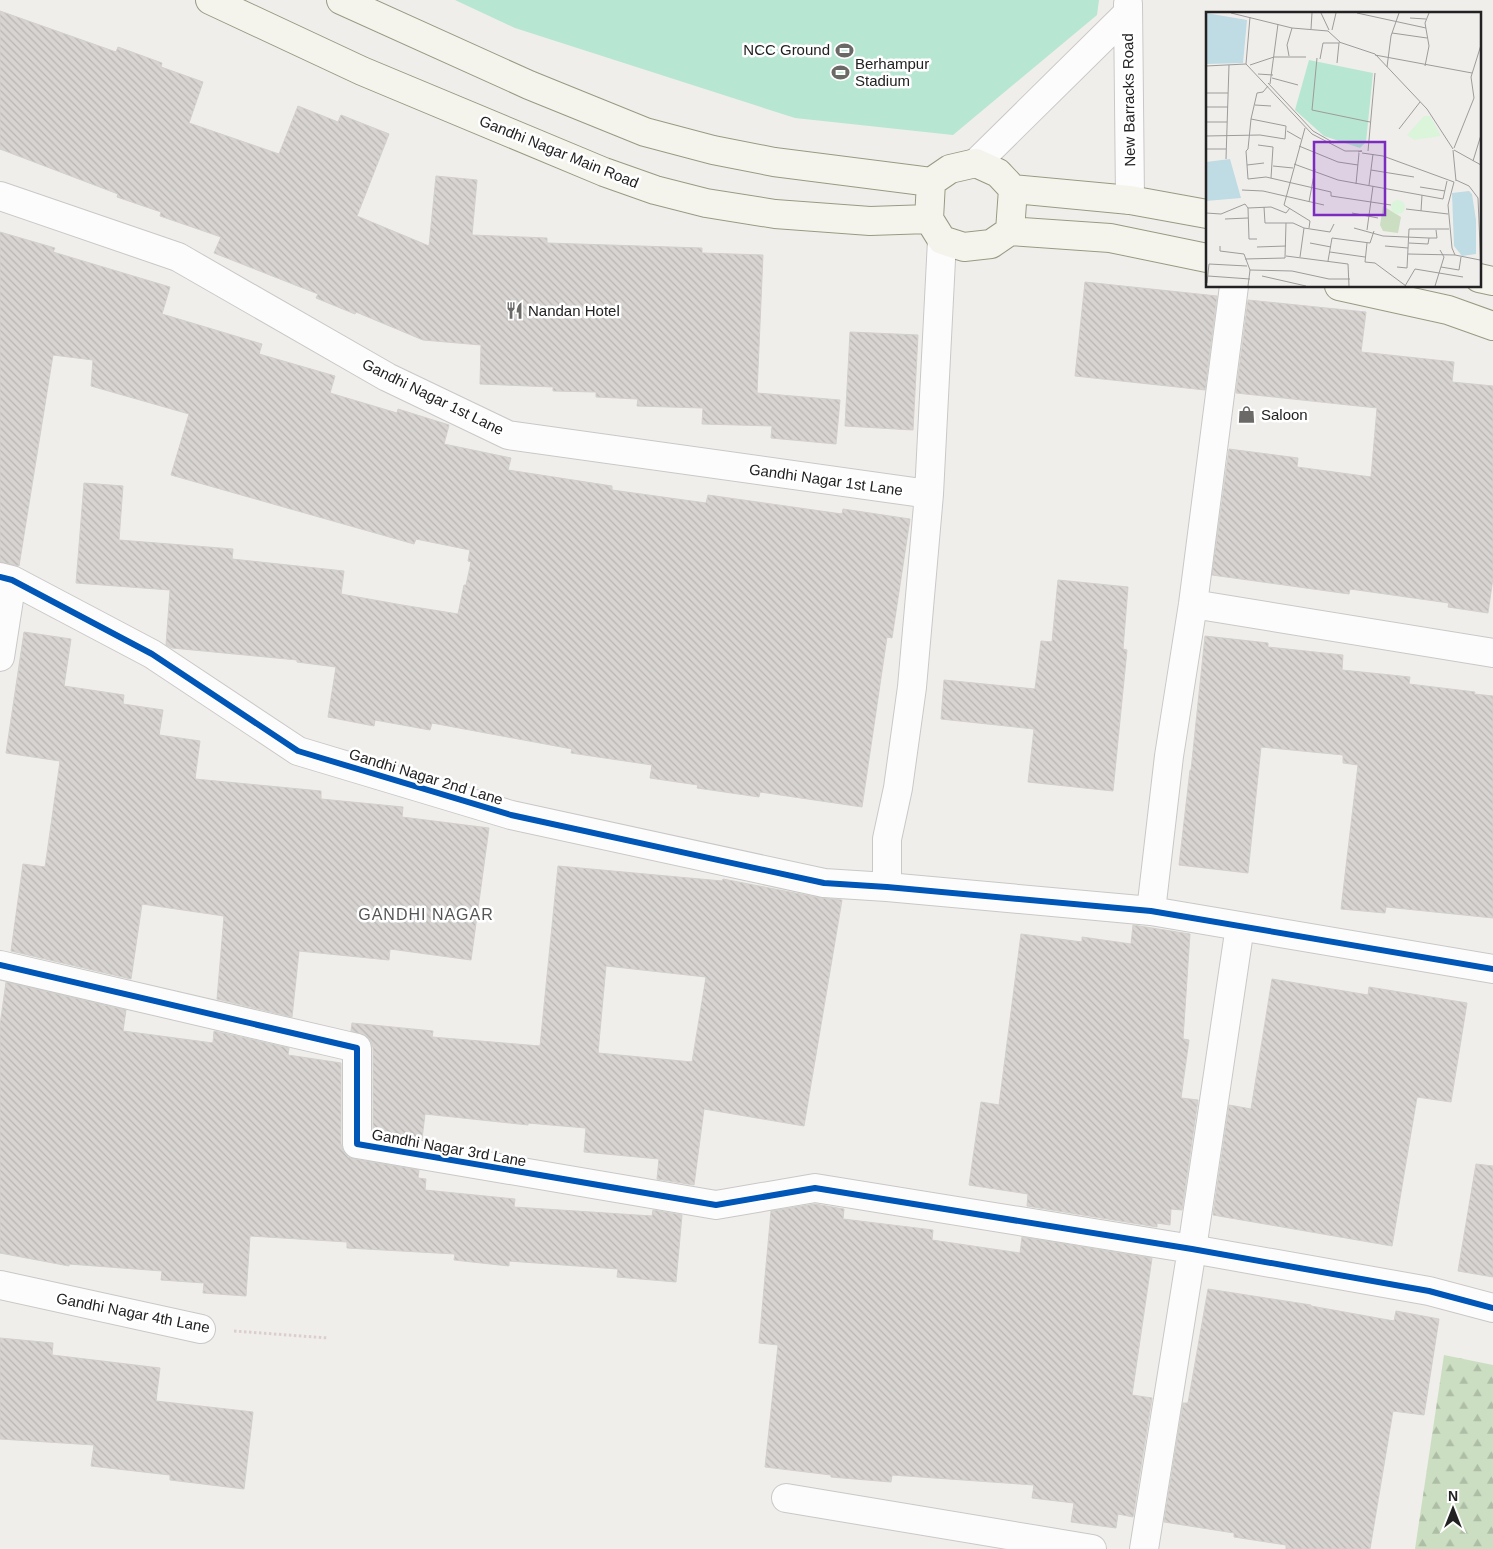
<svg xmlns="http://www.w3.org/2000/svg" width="1493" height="1549" font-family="Arial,sans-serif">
<defs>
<pattern id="forest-firs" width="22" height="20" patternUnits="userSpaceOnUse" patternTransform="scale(1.25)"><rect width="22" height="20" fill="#cbdec1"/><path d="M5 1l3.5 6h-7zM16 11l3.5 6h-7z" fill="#aebea6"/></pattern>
<pattern id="building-back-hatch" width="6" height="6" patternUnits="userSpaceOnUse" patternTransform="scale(1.25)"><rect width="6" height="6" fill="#d7d4d2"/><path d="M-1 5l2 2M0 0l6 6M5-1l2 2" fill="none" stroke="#b8b6b4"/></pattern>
</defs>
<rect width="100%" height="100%" fill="#f0eeeb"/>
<path fill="url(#forest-firs)" d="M 1444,1355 L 1493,1365 L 1493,1549 L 1415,1549 Z"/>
<path fill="#b7e6d2" d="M 455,0 L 1099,0 L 1097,15 L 953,135 L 795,118 L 515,28 Z"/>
<path fill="url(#building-back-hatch)" stroke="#d3d0cc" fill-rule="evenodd" d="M 0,11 L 116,52 L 118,47 L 162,63 L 161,67 L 203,82 L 189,123 L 279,154 L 298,106 L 338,122 L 341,115 L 389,134 L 357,216 L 429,246 L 436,176 L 477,180 L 472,235 L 547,238 L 547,243 L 702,248 L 702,253 L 763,255 L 757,393 L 840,400 L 836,444 L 771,438 L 772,426 L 702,424 L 703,408 L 637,406 L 638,399 L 596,397 L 596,392 L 553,391 L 553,387 L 480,384 L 481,345 L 423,340 L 356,312 L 355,314 L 316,298 L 318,294 L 214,253 L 221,237 L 160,216 L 161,212 L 117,197 L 118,194 L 0,149 Z
M 0,232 L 55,248 L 53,252 L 170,287 L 162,314 L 262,344 L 259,354 L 335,376 L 330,393 L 397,413 L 398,409 L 449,425 L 444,444 L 511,458 L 508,470 L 612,486 L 612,490 L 706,503 L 708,495 L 842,514 L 843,509 L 910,519 L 892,638 L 887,637 L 862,807 L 760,792 L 759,797 L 697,788 L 698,785 L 650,778 L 652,765 L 571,753 L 572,749 L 432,723 L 430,730 L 375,720 L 374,726 L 328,717 L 336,667 L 297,662 L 297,660 L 172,648 L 166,645 L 170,590 L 76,583 L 84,483 L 123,486 L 119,540 L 233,549 L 232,559 L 344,571 L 341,594 L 402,605 L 458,614 L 464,585 L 466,585 L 471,562 L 468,561 L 470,550 L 416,539 L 414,544 L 171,475 L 189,414 L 91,386 L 93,360 L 53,355 L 19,566 L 0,562 Z
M 1085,282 L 1217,296 L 1205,390 L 1075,376 Z
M 1248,300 L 1366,312 L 1361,352 L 1454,362 L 1452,382 L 1493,386 L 1493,578 L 1488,613 L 1448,607 L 1449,603 L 1350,589 L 1349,594 L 1212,575 L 1229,449 L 1298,458 L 1297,467 L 1371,477 L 1377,408 L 1236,393 Z
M 850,332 L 918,335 L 913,430 L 845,426 Z
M 1058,580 L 1128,587 L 1123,649 L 1127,650 L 1113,791 L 1028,782 L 1034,729 L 941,719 L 944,680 L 1035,689 L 1041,641 L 1052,642 Z
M 24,632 L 71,639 L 64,686 L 124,695 L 123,704 L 163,710 L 159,735 L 200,741 L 195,779 L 321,791 L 321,799 L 403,807 L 402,817 L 489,828 L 471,960 L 390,949 L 389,960 L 299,951 L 292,1017 L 217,999 L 224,916 L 142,904 L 131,979 L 11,951 L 23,864 L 45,867 L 60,761 L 6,753 Z
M 1205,636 L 1268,643 L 1268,647 L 1343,655 L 1342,670 L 1410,677 L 1409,684 L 1475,692 L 1474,694 L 1493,696 L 1493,918 L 1386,907 L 1385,913 L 1341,909 L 1358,765 L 1343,763 L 1343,755 L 1261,747 L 1248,873 L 1179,865 L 1190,770 L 1191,770 Z
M 558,866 L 722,881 L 723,879 L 821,898 L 842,900 L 804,1126 L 704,1109 L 694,1185 L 657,1179 L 659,1159 L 584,1152 L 586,1128 L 528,1123 L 528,1125 L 425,1114 L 422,1139 L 373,1131 L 373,1048 L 371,1041 L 366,1036 L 351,1031 L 352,1023 L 433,1031 L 432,1037 L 540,1046 ZM 606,966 L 706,977 L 692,1062 L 598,1053 Z
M 1133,925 L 1190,934 L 1183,1039 L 1189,1040 L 1181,1098 L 1198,1100 L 1182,1210 L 1171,1209 L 1170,1225 L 1157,1223 L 1157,1227 L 1027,1206 L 1028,1194 L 969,1185 L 981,1102 L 999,1105 L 1021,934 L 1082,942 L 1082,937 L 1131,944 Z
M 1272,979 L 1368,995 L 1369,987 L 1467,1003 L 1451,1102 L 1417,1097 L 1392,1246 L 1213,1215 L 1229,1105 L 1251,1109 Z
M 6,982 L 126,1010 L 123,1031 L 213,1043 L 214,1031 L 289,1048 L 288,1055 L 341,1063 L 341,1144 L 343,1151 L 348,1157 L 354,1159 L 419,1170 L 418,1178 L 426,1179 L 425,1190 L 515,1199 L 514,1207 L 652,1216 L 653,1210 L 682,1215 L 676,1282 L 617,1277 L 618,1269 L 509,1261 L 509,1266 L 454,1260 L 455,1254 L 347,1248 L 347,1242 L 250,1236 L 246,1296 L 203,1293 L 204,1283 L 161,1280 L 162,1271 L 69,1264 L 69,1266 L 0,1253 L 0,1025 Z
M 1476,1164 L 1493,1166 L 1493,1277 L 1458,1271 Z
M 815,1204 L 844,1209 L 843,1219 L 933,1230 L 932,1240 L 1020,1253 L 1022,1237 L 1152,1258 L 1132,1395 L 1152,1398 L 1133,1517 L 1118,1514 L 1116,1528 L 1071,1522 L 1074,1503 L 1032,1498 L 1034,1485 L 892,1475 L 891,1482 L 831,1477 L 831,1475 L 765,1467 L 778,1345 L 759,1343 L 771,1211 Z
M 1208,1289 L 1311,1305 L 1311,1306 L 1394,1321 L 1396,1311 L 1439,1319 L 1424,1415 L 1393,1411 L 1370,1549 L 1286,1549 L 1286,1545 L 1234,1537 L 1234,1533 L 1164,1522 L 1183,1403 L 1188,1403 Z
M 0,1338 L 53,1343 L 52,1355 L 160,1368 L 156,1401 L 253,1412 L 244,1489 L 170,1480 L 170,1475 L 91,1466 L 94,1445 L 0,1439 Z"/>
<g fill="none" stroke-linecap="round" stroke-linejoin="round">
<defs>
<path id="street" d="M 1128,4 L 1130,200
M 976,163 L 1127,14
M 0,196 L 178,257 L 387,377 L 508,435 L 929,494
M 0,577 L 12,580 L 152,654 L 298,751 L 511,815 L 824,883 L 887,887 L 1151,911 L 1493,969
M 1193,604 L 1493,653
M 0,657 L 12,580
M 887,887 L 887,839 L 898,788 L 912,687 L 929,494 L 942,240
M 1151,911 L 1169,756 L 1193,604 L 1234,286
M 0,965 L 357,1048 L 357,1144 L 716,1205 L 815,1188 L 1192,1249 L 1429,1291 L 1493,1308
M 0,1285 L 201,1329
M 786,1498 L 1092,1549
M 1144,1549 L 1192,1249 L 1240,926"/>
<path id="secondary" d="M 210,0 L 362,71 L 604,172 L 655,190 L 706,203 L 775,214 L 870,221 L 929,219
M 341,0 L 529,85 L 645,132 L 713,150 L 774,162 L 931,182
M 976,163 L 998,173 L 1013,189 L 1010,231 L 991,244 L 964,247 L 942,240 L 929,219 L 931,182 L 950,169 Z
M 1013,189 L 1130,200 L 1207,214
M 1010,231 L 1110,238 L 1207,258
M 1479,278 L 1493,281
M 1339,286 L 1448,310 L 1493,326"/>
</defs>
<use href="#street" stroke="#c9c8c7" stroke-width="30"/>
<use href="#secondary" stroke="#999a82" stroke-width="30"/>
<path stroke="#dccecd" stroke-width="3" stroke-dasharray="2.5 2.5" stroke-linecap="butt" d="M 234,1331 L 328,1338"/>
<use href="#street" stroke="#fdfcfc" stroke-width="28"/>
<use href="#secondary" stroke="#f4f4ed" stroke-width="28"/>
<defs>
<path id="cycleway" d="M 0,577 L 12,580 L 152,654 L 298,751 L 511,815 L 824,883 L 887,887 L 1151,911 L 1493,969
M 0,965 L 357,1048 L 357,1144 L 716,1205 L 815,1188 L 1192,1249 L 1429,1291 L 1493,1308"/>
</defs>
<use href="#cycleway" stroke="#fff" stroke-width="9"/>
<use href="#cycleway" stroke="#0057b8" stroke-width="6"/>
</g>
<defs>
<symbol id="stadium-bare" viewBox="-9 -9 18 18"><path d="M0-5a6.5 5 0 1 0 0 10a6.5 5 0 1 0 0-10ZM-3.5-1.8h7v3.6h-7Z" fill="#6a6968" stroke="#fff" stroke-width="2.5" paint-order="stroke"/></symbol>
<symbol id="restaurant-bare" viewBox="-9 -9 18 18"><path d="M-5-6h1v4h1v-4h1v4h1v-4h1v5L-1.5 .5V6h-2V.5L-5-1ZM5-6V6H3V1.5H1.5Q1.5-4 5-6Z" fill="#6a6968" stroke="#fff" stroke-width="2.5" paint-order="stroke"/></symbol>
<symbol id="shop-bare" viewBox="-9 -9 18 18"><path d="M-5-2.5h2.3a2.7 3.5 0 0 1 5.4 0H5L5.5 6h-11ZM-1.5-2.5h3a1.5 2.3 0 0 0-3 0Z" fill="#6a6968" stroke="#fff" stroke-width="2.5" paint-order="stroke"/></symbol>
</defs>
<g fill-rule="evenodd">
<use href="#stadium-bare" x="832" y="38" width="25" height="25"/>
<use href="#stadium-bare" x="828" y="60" width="25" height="25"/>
<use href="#restaurant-bare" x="502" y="298" width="25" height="25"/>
<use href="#shop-bare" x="1234" y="402" width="25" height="25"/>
</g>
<g text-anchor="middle" stroke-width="5" stroke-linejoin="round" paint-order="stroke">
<g font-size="15" fill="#222" stroke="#fff" text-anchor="start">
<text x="830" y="55" text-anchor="end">NCC Ground</text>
<text x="855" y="69">Berhampur<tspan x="855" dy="17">Stadium</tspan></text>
<text x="528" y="316">Nandan Hotel</text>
<text x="1261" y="420">Saloon</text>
</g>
<g font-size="15" fill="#222" stroke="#fff">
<text transform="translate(1129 100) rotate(-91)" y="5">New Barracks Road</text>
<text transform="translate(559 152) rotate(22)" y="5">Gandhi Nagar Main Road</text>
<text transform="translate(433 397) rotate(26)" y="5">Gandhi Nagar 1st Lane</text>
<text transform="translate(826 480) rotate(8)" y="5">Gandhi Nagar 1st Lane</text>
<text transform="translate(426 777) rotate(17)" y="5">Gandhi Nagar 2nd Lane</text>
<text transform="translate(449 1148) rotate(10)" y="5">Gandhi Nagar 3rd Lane</text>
<text transform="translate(133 1313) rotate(11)" y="5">Gandhi Nagar 4th Lane</text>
</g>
<g font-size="16" letter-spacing="1" fill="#555" stroke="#fff">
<text x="426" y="920">GANDHI NAGAR</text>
</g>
</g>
<g transform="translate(1206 12)">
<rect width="275" height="275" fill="#f0eeeb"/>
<path d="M 177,194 L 195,205 L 192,221 L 177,219 L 174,213 Z" fill="#cbdec1"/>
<path d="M 218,104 L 224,104 L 235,124 L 208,128 L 201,123 ZM185 195a7 7 0 1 1 14 0a7 7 0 1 1-14 0Z" fill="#daf5da"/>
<path d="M 103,48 L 167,61 L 160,130 L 154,136 L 118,124 L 89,98 Z" fill="#b7e6d2"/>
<path d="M 0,1 L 41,8 L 37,51 L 0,52 ZM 24,147 L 35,186 L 0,189 L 0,150 ZM 263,179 L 266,182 L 270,208 L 270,242 L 256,244 L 248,234 L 246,181 Z" fill="#bfdbe3"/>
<path fill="none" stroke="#9e9c9b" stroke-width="1" d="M 25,1 L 86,16 L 122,19M 115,1 L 123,18M 151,1 L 220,16M 204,6 L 220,7M 105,17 L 106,1M 126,18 L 130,1M 122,19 L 135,31M 186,21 L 221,26M 133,30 L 169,42 L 221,97 L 247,137M 169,43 L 266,61M 83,44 L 81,33 L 86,16M 111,46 L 106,98 L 164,110M 114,47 L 117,31 L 133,31M 131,51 L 133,31M 40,52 L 106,122 L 139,139 L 156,139 L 152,140M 40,52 L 44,5M 44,53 L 68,45 L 100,45M 0,54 L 40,52M 219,54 L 223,34 L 219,11 L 223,1M 181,55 L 185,24 L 193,1M 52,62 L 67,63M 66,66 L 92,73M 62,71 L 107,119 L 128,131M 64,72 L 72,12M 62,74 L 57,80 L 51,81 L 45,107 L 42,137 L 40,139 L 42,167 L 60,165 L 125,180 L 125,184 L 185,193M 0,81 L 22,81M 49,93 L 65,94M 0,95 L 22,95M 0,110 L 21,110M 99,116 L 78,193 L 104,209 L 103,216M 193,117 L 214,90M 81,119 L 95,127M 0,124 L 54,123 L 79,127 L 80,114 L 45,107M 52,133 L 67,135 L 65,166M 93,134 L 132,150 L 152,153M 248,136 L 268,86 L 265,65 L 275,33M 0,137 L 20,137M 247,138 L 250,169M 248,138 L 275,153M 162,139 L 169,61M 156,141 L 177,144 L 248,170 L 242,193 L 246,236 L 249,243 L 274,248M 20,147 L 23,53M 267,149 L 275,123M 88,152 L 132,168 L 237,187 L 241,169M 41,153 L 58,151M 67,154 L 87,156M 165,158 L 208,165M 250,168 L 263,174 L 272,186 L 275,257M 150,172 L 153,141M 163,173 L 167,142M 214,175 L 239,179M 36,178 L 57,179 L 118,193M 103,190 L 109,157M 58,195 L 59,211 L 87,211 L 98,216 L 124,220 L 128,212M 42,196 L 43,227 L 51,227M 200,197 L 242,202M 215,199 L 216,183M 0,201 L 15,202 L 39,192 L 42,196 L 65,195 L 80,201 L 84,196M 146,201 L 172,206M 19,207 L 42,206M 148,216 L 177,224 L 223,226M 161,218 L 167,174M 104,231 L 125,235M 161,231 L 159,250 L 169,251 L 200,274M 203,231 L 222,232 L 223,226 L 231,226 L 230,218M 14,234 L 14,239 L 38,242 L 44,258 L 42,274M 179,234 L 202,236M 51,235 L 80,234M 124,240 L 159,245M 202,242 L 249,243M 80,244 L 142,252 L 143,274M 94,245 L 98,216M 39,247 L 79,246 L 80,211M 122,249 L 126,226 L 164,231 L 168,219M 191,255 L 201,256 L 203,217 L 243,217M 235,255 L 253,258 L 255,245M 44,258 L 86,259 L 123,267 L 144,267M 2,264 L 44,267M 56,264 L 100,274M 1,271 L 3,252 L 41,254M 199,274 L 209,257 L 257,265M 229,274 L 238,245 L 234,238"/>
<path fill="#7b2cbf" fill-opacity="0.15" stroke="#7b2cbf" stroke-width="2.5" d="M 108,130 L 179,130 L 179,203 L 108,203 Z"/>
<rect width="275" height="275" fill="none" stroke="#222" stroke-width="2.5"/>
</g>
<g transform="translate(1453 1509)" stroke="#ffffff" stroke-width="4" paint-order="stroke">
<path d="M0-4L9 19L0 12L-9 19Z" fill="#222222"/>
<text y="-8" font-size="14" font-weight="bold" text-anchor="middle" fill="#222222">N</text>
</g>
</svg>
